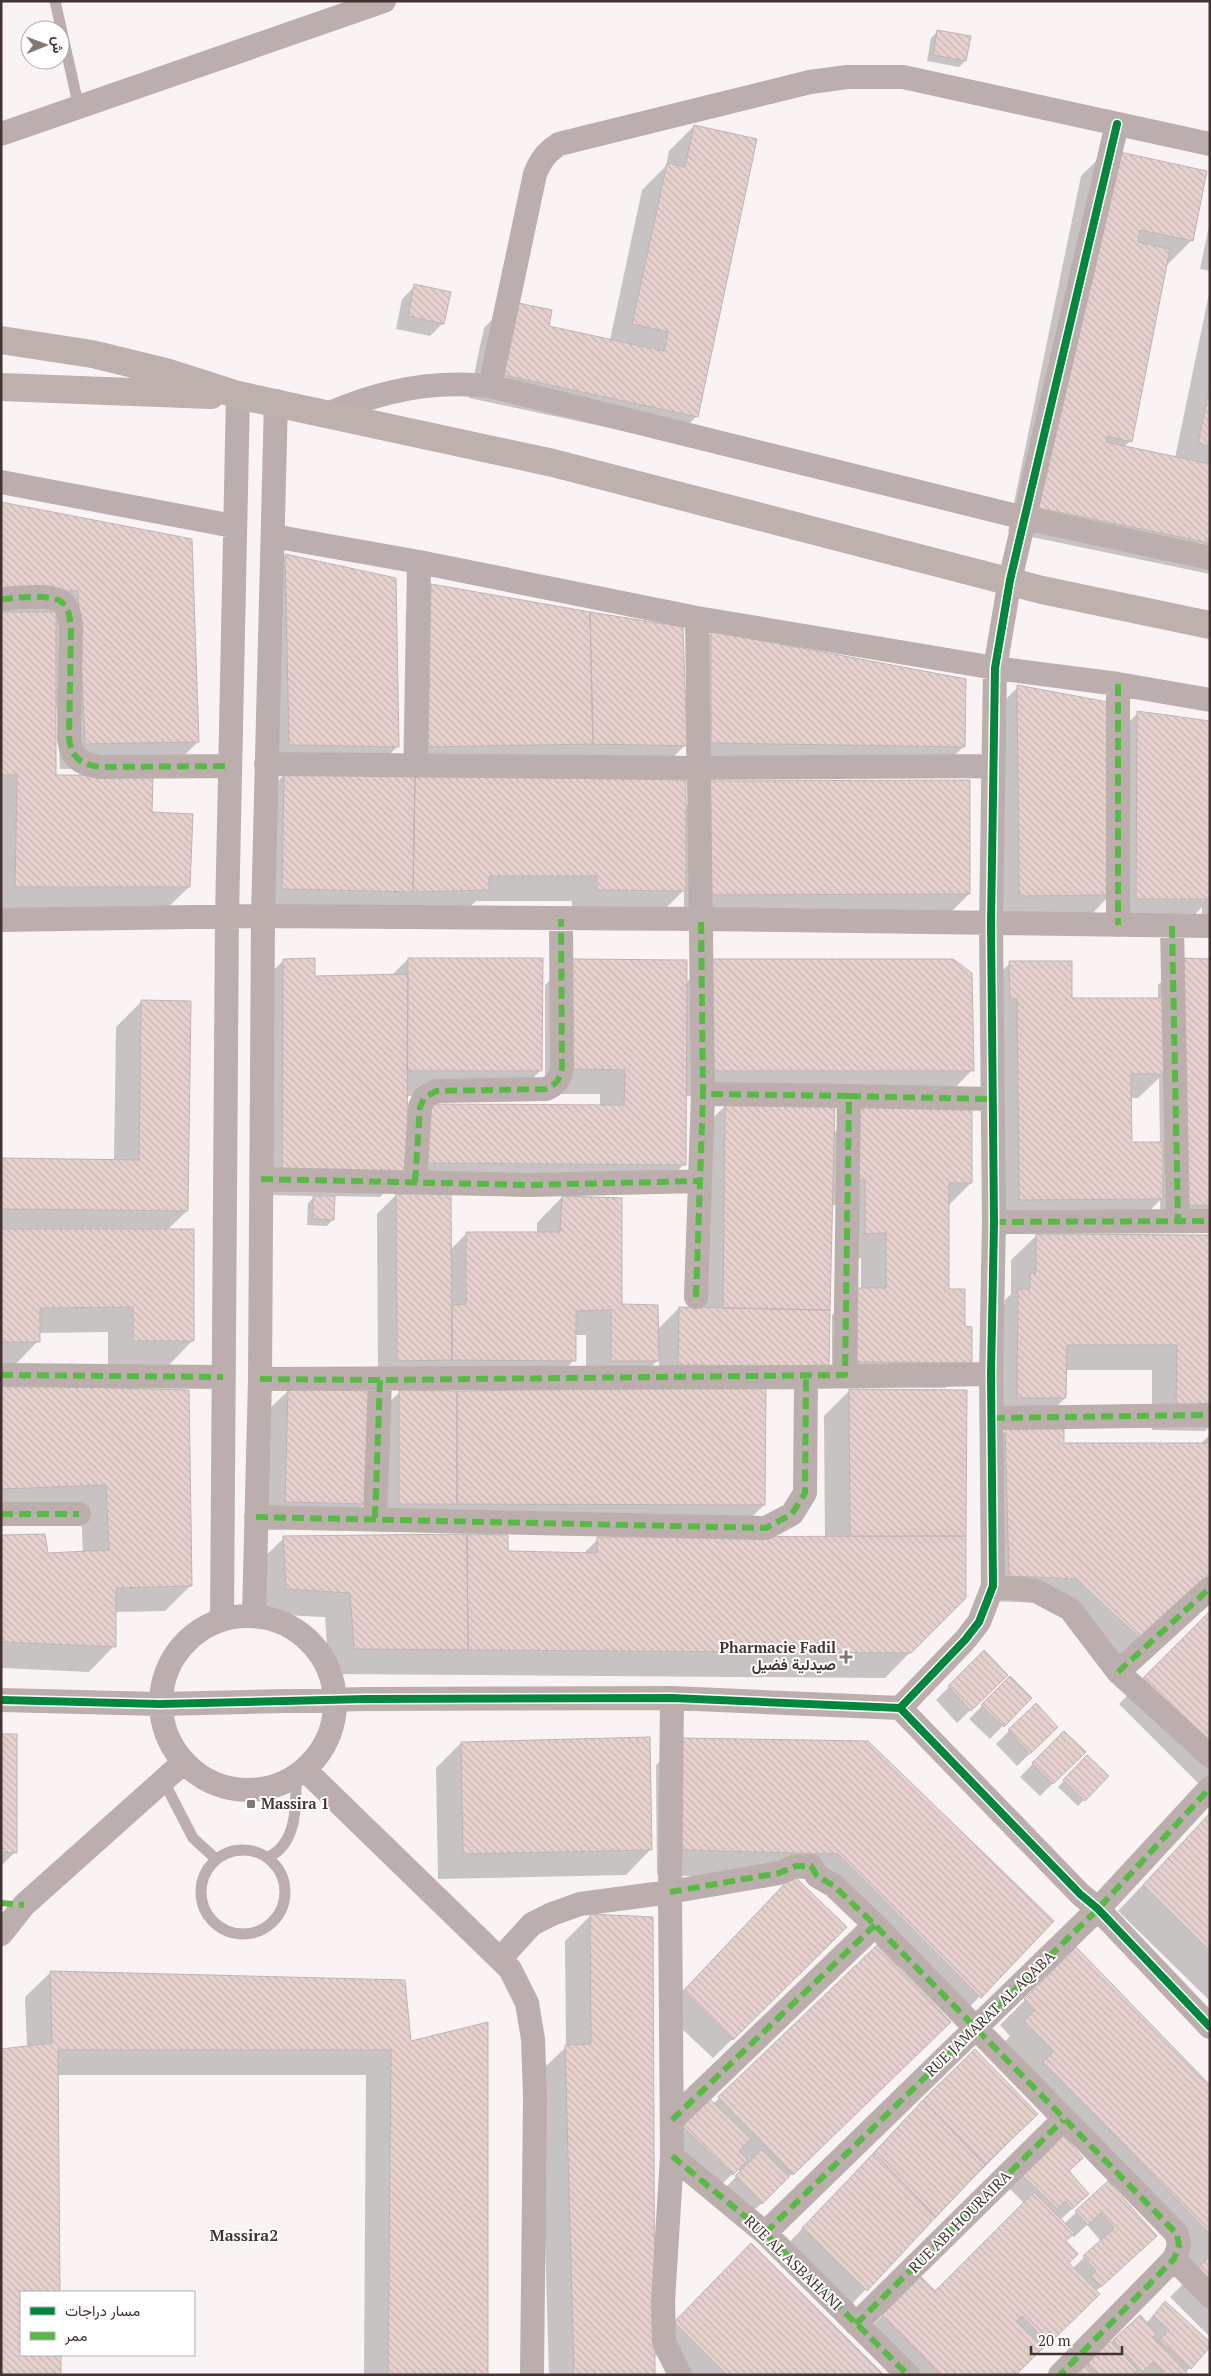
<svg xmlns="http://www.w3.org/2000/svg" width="1211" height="2376" font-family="'PT Serif',Vazirmatn,serif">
<defs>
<pattern id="building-back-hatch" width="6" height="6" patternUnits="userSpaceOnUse" patternTransform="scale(1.25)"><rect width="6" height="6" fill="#e6d1ce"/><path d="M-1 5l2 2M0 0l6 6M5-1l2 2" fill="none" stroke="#c6b4b1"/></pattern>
</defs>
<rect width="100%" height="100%" fill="#f9f4f3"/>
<path fill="#0003" fill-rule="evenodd" d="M 937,32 L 965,61 L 959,67 L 927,61 L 931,38 Z
M 694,126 L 697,416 L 671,441 L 469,398 L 484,328 L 509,302 L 547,327 L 610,340 L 642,190 L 666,166 L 669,151 Z
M 1106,151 L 1192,240 L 1166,266 L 1130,441 L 1124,447 L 1175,458 L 1210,289 L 1210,574 L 1008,532 L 1081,176 Z
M 1210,221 L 1210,271 L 1200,269 Z
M 415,286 L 443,323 L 430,336 L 396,329 L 402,299 Z
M 1,504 L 191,540 L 198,742 L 172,767 L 60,769 L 57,708 L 55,708 L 55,776 L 151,814 L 189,887 L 163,912 L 1,912 Z
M 286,555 L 397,747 L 372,772 L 264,770 L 260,580 Z
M 431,586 L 684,697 L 686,697 L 686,657 L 712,632 L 964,746 L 938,772 L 686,768 L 686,744 L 666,765 L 403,772 L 406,611 Z
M 1018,687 L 1113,738 L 1138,713 L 1210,722 L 1210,924 L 1202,924 L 1202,907 L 1186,924 L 1111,924 L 1111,894 L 1086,920 L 994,921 L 993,712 Z
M 285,774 L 685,807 L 710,782 L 969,894 L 944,919 L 684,919 L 684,890 L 659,915 L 572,915 L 572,901 L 476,901 L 462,914 L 257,914 L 259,800 Z
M 408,959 L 541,1070 L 515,1096 L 406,1096 L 406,1129 L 600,1106 L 600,1094 L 545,1094 L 545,985 L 571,960 L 685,984 L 709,960 L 972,1070 L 947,1096 L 685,1096 L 684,1164 L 659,1190 L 403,1174 L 380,1197 L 333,1196 L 333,1219 L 327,1226 L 307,1225 L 308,1203 L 315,1196 L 258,1195 L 258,985 L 284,960 L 313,977 L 392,975 Z
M 1183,960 L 1210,960 L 1210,1231 L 1161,1230 L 1160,1200 L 1137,1224 L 994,1225 L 985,988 L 1010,963 L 1070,1000 L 1158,999 L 1158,985 ZM 1159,1078 L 1160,1143 L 1131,1143 L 1130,1098 L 1138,1098 Z
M 142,1001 L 187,1211 L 167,1230 L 193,1340 L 168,1366 L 108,1366 L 108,1332 L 38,1333 L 38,1341 L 13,1367 L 1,1367 L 1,1159 L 114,1161 L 116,1027 Z
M 725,1106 L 833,1134 L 858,1108 L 971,1183 L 948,1206 L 947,1291 L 963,1328 L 970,1362 L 945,1388 L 832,1387 L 832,1315 L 858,1290 L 861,1290 L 861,1258 L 840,1259 L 840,1205 L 831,1205 L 828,1367 L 659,1384 L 659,1359 L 632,1386 L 586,1386 L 586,1335 L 575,1335 L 574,1360 L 549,1386 L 378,1380 L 377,1214 L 396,1195 L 450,1250 L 467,1233 L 537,1233 L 537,1223 L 562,1197 L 621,1305 L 657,1330 L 679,1308 L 698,1309 L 700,1131 Z
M 1037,1235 L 1210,1236 L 1210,1426 L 1205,1431 L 1152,1430 L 1152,1370 L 1065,1370 L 1065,1398 L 1040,1423 L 992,1423 L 993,1316 L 1005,1304 L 1005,1300 L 1011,1294 L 1011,1260 Z
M 1,1386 L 188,1392 L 191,1585 L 165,1611 L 115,1612 L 114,1646 L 89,1672 L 1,1668 L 1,1536 L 47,1555 L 83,1553 L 81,1510 L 1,1513 Z
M 289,1390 L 365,1504 L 345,1523 L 266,1521 L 269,1409 Z
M 850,1390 L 965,1392 L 964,1597 L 885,1678 L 329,1674 L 325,1617 L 261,1614 L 258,1563 L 284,1538 L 507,1552 L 583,1554 L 598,1539 L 825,1538 L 824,1416 Z
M 400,1392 L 764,1505 L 739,1530 L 380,1523 L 380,1411 Z
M 1006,1431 L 1063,1444 L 1200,1444 L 1210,1435 L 1210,1571 L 1116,1664 L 1051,1603 L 984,1601 L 981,1456 Z
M 1210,1612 L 1210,1774 L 1199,1784 L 1119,1704 Z
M 984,1652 L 1006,1675 L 957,1723 L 936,1700 Z
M 1010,1678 L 1030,1698 L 990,1739 L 969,1719 Z
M 1057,1727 L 1017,1766 L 996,1744 L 1009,1731 Z
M 1064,1732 L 1084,1752 L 1040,1796 L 1020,1777 Z
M 1,1735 L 15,1852 L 1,1866 Z
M 682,1739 L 1052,1921 L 955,2022 L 899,1966 L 897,1968 L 924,2048 L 748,2216 L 723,2190 L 741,2172 L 737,2169 L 719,2187 L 670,2140 L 696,2113 L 713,2104 L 878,1945 L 812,1879 L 795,1879 L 846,1927 L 713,2058 L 664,2012 L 791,1879 L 657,1875 L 656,1765 Z
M 461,1743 L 651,1849 L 626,1875 L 438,1879 L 436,1768 Z
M 1087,1757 L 1107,1776 L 1078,1806 L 1058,1787 Z
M 1210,1814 L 1210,2001 L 1118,1911 Z
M 590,1916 L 654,2344 L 726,2270 L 882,2375 L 676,2375 L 654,2353 L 654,2375 L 549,2375 L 540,2072 L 566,2047 L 565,1941 Z
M 1076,1949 L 1210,2087 L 1210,2337 L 1170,2297 L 1196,2271 L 1113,2185 L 1111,2187 L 1142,2248 L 1096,2291 L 1098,2294 L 1023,2368 L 1015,2375 L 891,2375 L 857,2341 L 920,2278 L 935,2293 L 1024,2203 L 1007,2186 L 1064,2135 L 1000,2047 L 1010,2036 L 1000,2025 ZM 1066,2137 L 1109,2181 L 1064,2224 L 1060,2220 L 1074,2207 L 1068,2172 L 1064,2138 ZM 1087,2225 L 1101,2241 L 1073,2268 L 1068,2263 L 1064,2242 L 1071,2234 L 1074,2237 Z
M 51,1972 L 410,2043 L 487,2375 L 364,2375 L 366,2075 L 57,2075 L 59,2292 L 21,2292 L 21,2355 L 60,2355 L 60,2375 L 1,2375 L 27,2047 L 25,1997 Z
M 975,2050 L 1037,2114 L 935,2217 L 847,2309 L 784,2248 L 903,2121 Z
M 1165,2303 L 1210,2346 L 1185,2373 L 1187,2375 L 1074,2375 L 1140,2316 L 1146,2323 Z"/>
<path fill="url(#building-back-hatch)" stroke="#beb5b3" d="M 937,30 L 971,36 L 966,61 L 933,55 Z
M 694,125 L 757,139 L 698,417 L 494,373 L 509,301 L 552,310 L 549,326 L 664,351 L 668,332 L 632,324 L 667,163 L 685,167 Z
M 1106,149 L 1207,171 L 1193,241 L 1140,230 L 1138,242 L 1170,249 L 1132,442 L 1107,436 L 1106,442 L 1210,464 L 1210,543 L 1033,507 Z
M 414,284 L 451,292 L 444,324 L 408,316 Z
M 1210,385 L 1210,446 L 1198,443 Z
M 1,502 L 192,539 L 199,742 L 85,744 L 78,591 L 1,590 Z
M 285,554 L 396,578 L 399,747 L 289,745 Z
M 431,584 L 590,612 L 593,744 L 428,747 Z
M 1,612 L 56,612 L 56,775 L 153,775 L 152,812 L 193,814 L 190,887 L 15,887 L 17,775 L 1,775 Z
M 590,612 L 683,627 L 687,746 L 593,744 Z
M 711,631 L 966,679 L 965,747 L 711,743 Z
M 1017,685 L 1108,702 L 1113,895 L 1019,896 Z
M 1137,711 L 1210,721 L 1210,899 L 1136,899 Z
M 284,773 L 415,776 L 413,892 L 282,889 Z
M 415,776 L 686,780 L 686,891 L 597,890 L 597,876 L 489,876 L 489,890 L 413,892 Z
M 970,780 L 970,894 L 709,895 L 709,781 Z
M 315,958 L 315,976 L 408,974 L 407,1172 L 282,1170 L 283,959 Z
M 408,958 L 543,958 L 542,1071 L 407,1071 Z
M 1182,958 L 1210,959 L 1210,1206 L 1186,1205 Z
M 570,959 L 687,960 L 686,1165 L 428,1163 L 429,1104 L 624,1105 L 625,1070 L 569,1069 Z
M 709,959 L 953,959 L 972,973 L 974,1071 L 709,1071 Z
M 1009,961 L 1072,961 L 1072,998 L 1164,998 L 1165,1074 L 1131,1074 L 1132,1142 L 1163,1142 L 1163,1199 L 1019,1200 L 1017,999 L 1010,999 Z
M 141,1000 L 191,1001 L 188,1211 L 1,1209 L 1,1158 L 139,1160 Z
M 835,1102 L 830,1310 L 723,1308 L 725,1104 Z
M 858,1107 L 972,1107 L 972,1183 L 949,1183 L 949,1289 L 965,1289 L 965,1326 L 972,1327 L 972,1363 L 857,1362 L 857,1288 L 886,1288 L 886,1233 L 865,1234 L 865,1180 L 858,1180 Z
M 451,1193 L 452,1360 L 397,1361 L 396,1194 Z
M 313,1196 L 335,1196 L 334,1220 L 313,1219 Z
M 562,1196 L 622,1198 L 622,1304 L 658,1305 L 659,1361 L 611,1361 L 611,1310 L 576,1311 L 576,1361 L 452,1360 L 452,1305 L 466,1304 L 466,1232 L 560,1232 Z
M 1,1229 L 194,1229 L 194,1341 L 133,1341 L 133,1307 L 40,1308 L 40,1342 L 1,1342 Z
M 1036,1234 L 1210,1235 L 1210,1406 L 1176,1405 L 1177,1345 L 1067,1345 L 1066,1398 L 1017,1398 L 1018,1289 L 1030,1289 L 1030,1273 L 1036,1273 Z
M 679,1307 L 830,1310 L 829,1367 L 678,1365 Z
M 1,1385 L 189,1390 L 192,1586 L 116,1588 L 116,1647 L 1,1642 L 1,1535 L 45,1534 L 48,1553 L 109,1550 L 106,1485 L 1,1489 Z
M 766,1387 L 765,1505 L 457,1504 L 457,1391 Z
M 288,1389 L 369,1391 L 366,1504 L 285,1502 Z
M 849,1389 L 967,1390 L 966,1536 L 850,1536 Z
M 399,1390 L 457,1391 L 457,1504 L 399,1504 Z
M 1005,1429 L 1064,1429 L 1064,1443 L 1210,1443 L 1210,1573 L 1142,1640 L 1076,1579 L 1009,1576 Z
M 467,1534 L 508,1535 L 508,1551 L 597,1553 L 597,1537 L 966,1536 L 966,1598 L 911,1653 L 468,1650 Z
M 467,1534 L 468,1650 L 354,1649 L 350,1593 L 286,1589 L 283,1536 Z
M 1210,1611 L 1210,1745 L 1143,1678 Z
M 984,1650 L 1008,1675 L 971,1711 L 948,1686 Z
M 1010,1676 L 1032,1698 L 1004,1727 L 981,1705 Z
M 1036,1703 L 1058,1727 L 1030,1754 L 1008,1730 Z
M 1064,1731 L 1086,1752 L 1053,1784 L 1032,1763 Z
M 1,1734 L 17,1734 L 17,1853 L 1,1852 Z
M 650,1737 L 652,1850 L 463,1854 L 461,1742 Z
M 681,1738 L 868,1741 L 1054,1921 L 981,1998 L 838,1854 L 682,1850 Z
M 1087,1755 L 1109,1776 L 1085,1801 L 1063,1780 Z
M 1210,1813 L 1210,1951 L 1143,1885 Z
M 793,1875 L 847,1927 L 733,2040 L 683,1991 Z
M 590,1914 L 653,1917 L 655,2375 L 574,2375 L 565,2045 L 591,2044 Z
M 877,1945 L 951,2022 L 793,2175 L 718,2097 Z
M 1076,1947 L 1210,2085 L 1210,2234 L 1043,2062 L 1053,2052 L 1024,2021 L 1035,2010 L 1024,1999 Z
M 50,1971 L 405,1980 L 411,2041 L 488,2022 L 488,2375 L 388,2375 L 391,2050 L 58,2050 L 60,2292 L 21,2292 L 21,2355 L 61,2355 L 61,2375 L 1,2375 L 1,2049 L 52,2043 Z
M 975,2049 L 1038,2114 L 985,2165 L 923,2100 Z
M 709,2098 L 751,2139 L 739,2151 L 748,2160 L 733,2175 L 682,2126 Z
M 923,2100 L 985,2165 L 936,2217 L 874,2153 Z
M 1063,2134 L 1083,2158 L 1069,2171 L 1089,2194 L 1072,2209 L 1065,2201 L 1057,2209 L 1019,2172 Z
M 762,2149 L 789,2177 L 762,2204 L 735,2176 Z
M 874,2153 L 936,2217 L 867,2291 L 802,2228 Z
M 1108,2181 L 1157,2236 L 1101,2287 L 1090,2276 L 1096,2271 L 1083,2256 L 1114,2228 L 1101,2213 L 1088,2225 L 1075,2211 Z
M 1034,2192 L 1075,2233 L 1066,2241 L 1078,2254 L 1069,2263 L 1100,2294 L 1049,2344 L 1022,2316 L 1017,2321 L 1043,2348 L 1016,2375 L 941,2375 L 882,2315 L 920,2276 L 935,2291 Z
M 751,2243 L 884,2375 L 727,2375 L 674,2322 Z
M 1210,2256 L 1210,2286 L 1195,2271 Z
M 1165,2301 L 1210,2342 L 1210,2347 L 1191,2369 L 1159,2340 L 1169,2330 L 1153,2316 Z
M 1140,2315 L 1157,2333 L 1153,2337 L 1189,2375 L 1159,2375 L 1163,2372 L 1153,2362 L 1143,2372 L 1113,2340 Z
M 1108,2339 L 1138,2370 L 1133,2375 L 1099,2375 L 1085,2360 Z
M 1084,2363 L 1095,2375 L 1072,2375 Z"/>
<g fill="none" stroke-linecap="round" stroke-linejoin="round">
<path stroke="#bcaeac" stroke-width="11" d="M 55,1 L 79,108
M 164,1782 L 193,1838 L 216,1859
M201 1892a42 42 0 1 1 84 0a42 42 0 1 1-84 0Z
M 268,1857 C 298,1844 296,1803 296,1776"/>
<path stroke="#bcaeac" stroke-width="24" d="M 1,134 L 384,1
M 490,386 L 535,174 C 541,159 547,152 559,144 L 810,82 L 847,77 L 903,77 L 1210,144
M 330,413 C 382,390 433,380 490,386 L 1025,518 L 1210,558
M 1,482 L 233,526
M 273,536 L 419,562 L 697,618 L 995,668 L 1118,684 L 1210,700
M 1,599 C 16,598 53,593 63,603 C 70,610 70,620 71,628 L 69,739 C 72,759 81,764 100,767 L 229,766
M 697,618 L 703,1094 L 849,1096 L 845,1375
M 1118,684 L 1118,925
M 266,764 L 698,768 L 993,766
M 416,766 L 419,562
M 1,920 L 263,916 L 701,919 L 1210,926
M 1172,926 L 1178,1221
M 849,1096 L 992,1099
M 261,1179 L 528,1185 L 700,1181
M 415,1182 L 420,1107 L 424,1098 L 436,1091 L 546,1089 C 556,1085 561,1078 562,1067 L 561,919
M 994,1222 L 1210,1221
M 696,1297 L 703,1094
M 1,1375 L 223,1377
M 260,1379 L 806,1377 L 991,1374
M 993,1418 L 1210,1415
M 1,1514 L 79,1514
M 256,1517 L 766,1528 L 792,1514 L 805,1493 L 806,1377
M 375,1518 L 380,1380
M 993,1586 L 1036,1591 L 1070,1609 L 1118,1672 L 1210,1756
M 254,1615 L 260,1379 L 263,916 L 276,401
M161 1703a87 87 0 1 1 174 0a87 87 0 1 1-174 0Z
M 222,1619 L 227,918 L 238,395
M 1118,1672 L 1210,1588
M 672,1698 L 670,1892 L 672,2156 L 663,2302 L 664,2342 L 680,2375
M 1,1700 L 160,1704 L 366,1699 L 672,1698 L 900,1708 L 1080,1894 L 1098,1909 L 1210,2027
M 900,1708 L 965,1640 L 979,1622 L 993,1586 L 991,1374 L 994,1222 L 991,924 L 995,668 L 1010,580 L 1117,124
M 305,1770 L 510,1969 L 527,2003 L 533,2039 L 535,2097 L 532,2375
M 1,1934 L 24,1905 L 184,1762
M 500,1959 L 532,1924 L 552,1914 L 580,1904 L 670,1892 L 779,1873 L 796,1866 L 811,1866 L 817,1876 L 834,1886 L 875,1925 L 1177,2234 L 1179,2246 L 1174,2259 L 1060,2375
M 672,2120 L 875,1925
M 672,2156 L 765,2233 L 908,2375
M 765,2233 L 1098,1909 L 1210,1788
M 1174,2259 L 1210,2296
M 856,2324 L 1063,2120"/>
<path stroke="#beb0ad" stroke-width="28" d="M 1,340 L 92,354 L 166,372 L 238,395 L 553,463 L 1042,590 L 1210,625
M 1,387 L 211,395"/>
<path stroke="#58b947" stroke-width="6" stroke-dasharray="12 6" stroke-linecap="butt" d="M 1,599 C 16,598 53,593 63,603 C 70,610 70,620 71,628 L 69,739 C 72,759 81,764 100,767 L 229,766
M 1118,684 L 1118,925
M 1172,926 L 1178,1221
M 849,1096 L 992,1099
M 261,1179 L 528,1185 L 700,1181
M 415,1182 L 420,1107 L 424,1098 L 436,1091 L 546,1089 C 556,1085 561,1078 562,1067 L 561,919
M 994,1222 L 1210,1221
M 696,1297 L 703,1094
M 1,1375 L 223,1377
M 260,1379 L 380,1380 L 845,1375 L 849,1096 L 703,1094 L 701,919
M 993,1418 L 1210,1415
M 1,1514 L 79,1514
M 256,1517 L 766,1528 L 792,1514 L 805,1493 L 806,1377
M 375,1518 L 380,1380
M 1118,1672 L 1210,1588
M 670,1892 L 779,1873 L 796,1866 L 811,1866 L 817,1876 L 834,1886 L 875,1925 L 1177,2234 L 1179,2246 L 1174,2259 L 1060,2375
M 1,1903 L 24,1905
M 672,2120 L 875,1925
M 672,2156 L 765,2233 L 908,2375
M 765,2233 L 1098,1909 L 1210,1788
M 856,2324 L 1063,2120"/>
<defs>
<path id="cycleway" d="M 1,1700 L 160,1704 L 366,1699 L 672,1698 L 900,1708 L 1080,1894 L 1098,1909 L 1210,2027
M 900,1708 L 965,1640 L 979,1622 L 993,1586 L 991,1374 L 994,1222 L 991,924 L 995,668 L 1010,580 L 1117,124"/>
</defs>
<use href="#cycleway" stroke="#fff" stroke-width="11"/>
<use href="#cycleway" stroke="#00873e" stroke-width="8"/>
</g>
<g fill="#837775" stroke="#fff" stroke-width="2">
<path d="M843.5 1649.5h5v5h5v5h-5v5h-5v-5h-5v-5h5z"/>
<rect x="246" y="1799" width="10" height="10" rx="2.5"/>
</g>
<g text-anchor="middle" stroke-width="4" stroke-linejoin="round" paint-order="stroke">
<g font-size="15" font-weight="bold" fill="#443431" stroke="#fff" text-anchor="end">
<text x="836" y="1653">Pharmacie Fadil<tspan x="836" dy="17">صيدلية فضيل</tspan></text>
<text x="261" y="1809" text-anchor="start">Massira 1</text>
</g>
<g font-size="15" fill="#443431" stroke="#fff">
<text transform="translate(990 2014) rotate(-44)" y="5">RUE JAMARAT AL AQABA</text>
<text transform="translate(960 2222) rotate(-45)" y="5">RUE ABI HOURAIRA</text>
<text transform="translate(793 2263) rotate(44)" y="5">RUE AL ASBAHANI</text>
</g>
<g font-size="16" font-weight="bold" fill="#443431" stroke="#fff">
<text x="244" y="2241">Massira2</text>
</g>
</g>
<rect width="1211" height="2376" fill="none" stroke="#443431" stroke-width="5"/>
<rect x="20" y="2291" width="175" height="65" fill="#ffffff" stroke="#b4aead"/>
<rect x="30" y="2307" width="25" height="8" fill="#00873e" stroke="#b4aead"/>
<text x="65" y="2316" font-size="15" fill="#443431">مسار دراجات</text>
<rect x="30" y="2332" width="25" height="8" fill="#58b947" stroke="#b4aead"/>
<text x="65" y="2341" font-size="15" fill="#443431">ممر</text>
<g transform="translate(45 45) rotate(89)"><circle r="24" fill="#ffffff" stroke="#b4aead"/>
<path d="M0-4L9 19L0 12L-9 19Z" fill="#837775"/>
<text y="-8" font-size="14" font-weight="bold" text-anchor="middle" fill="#443431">ش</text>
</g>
<path d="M1031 2346v8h91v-8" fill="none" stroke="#443431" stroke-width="2.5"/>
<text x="1038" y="2346" font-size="15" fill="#443431" stroke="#ffffff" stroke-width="4" paint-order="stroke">20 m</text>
</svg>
